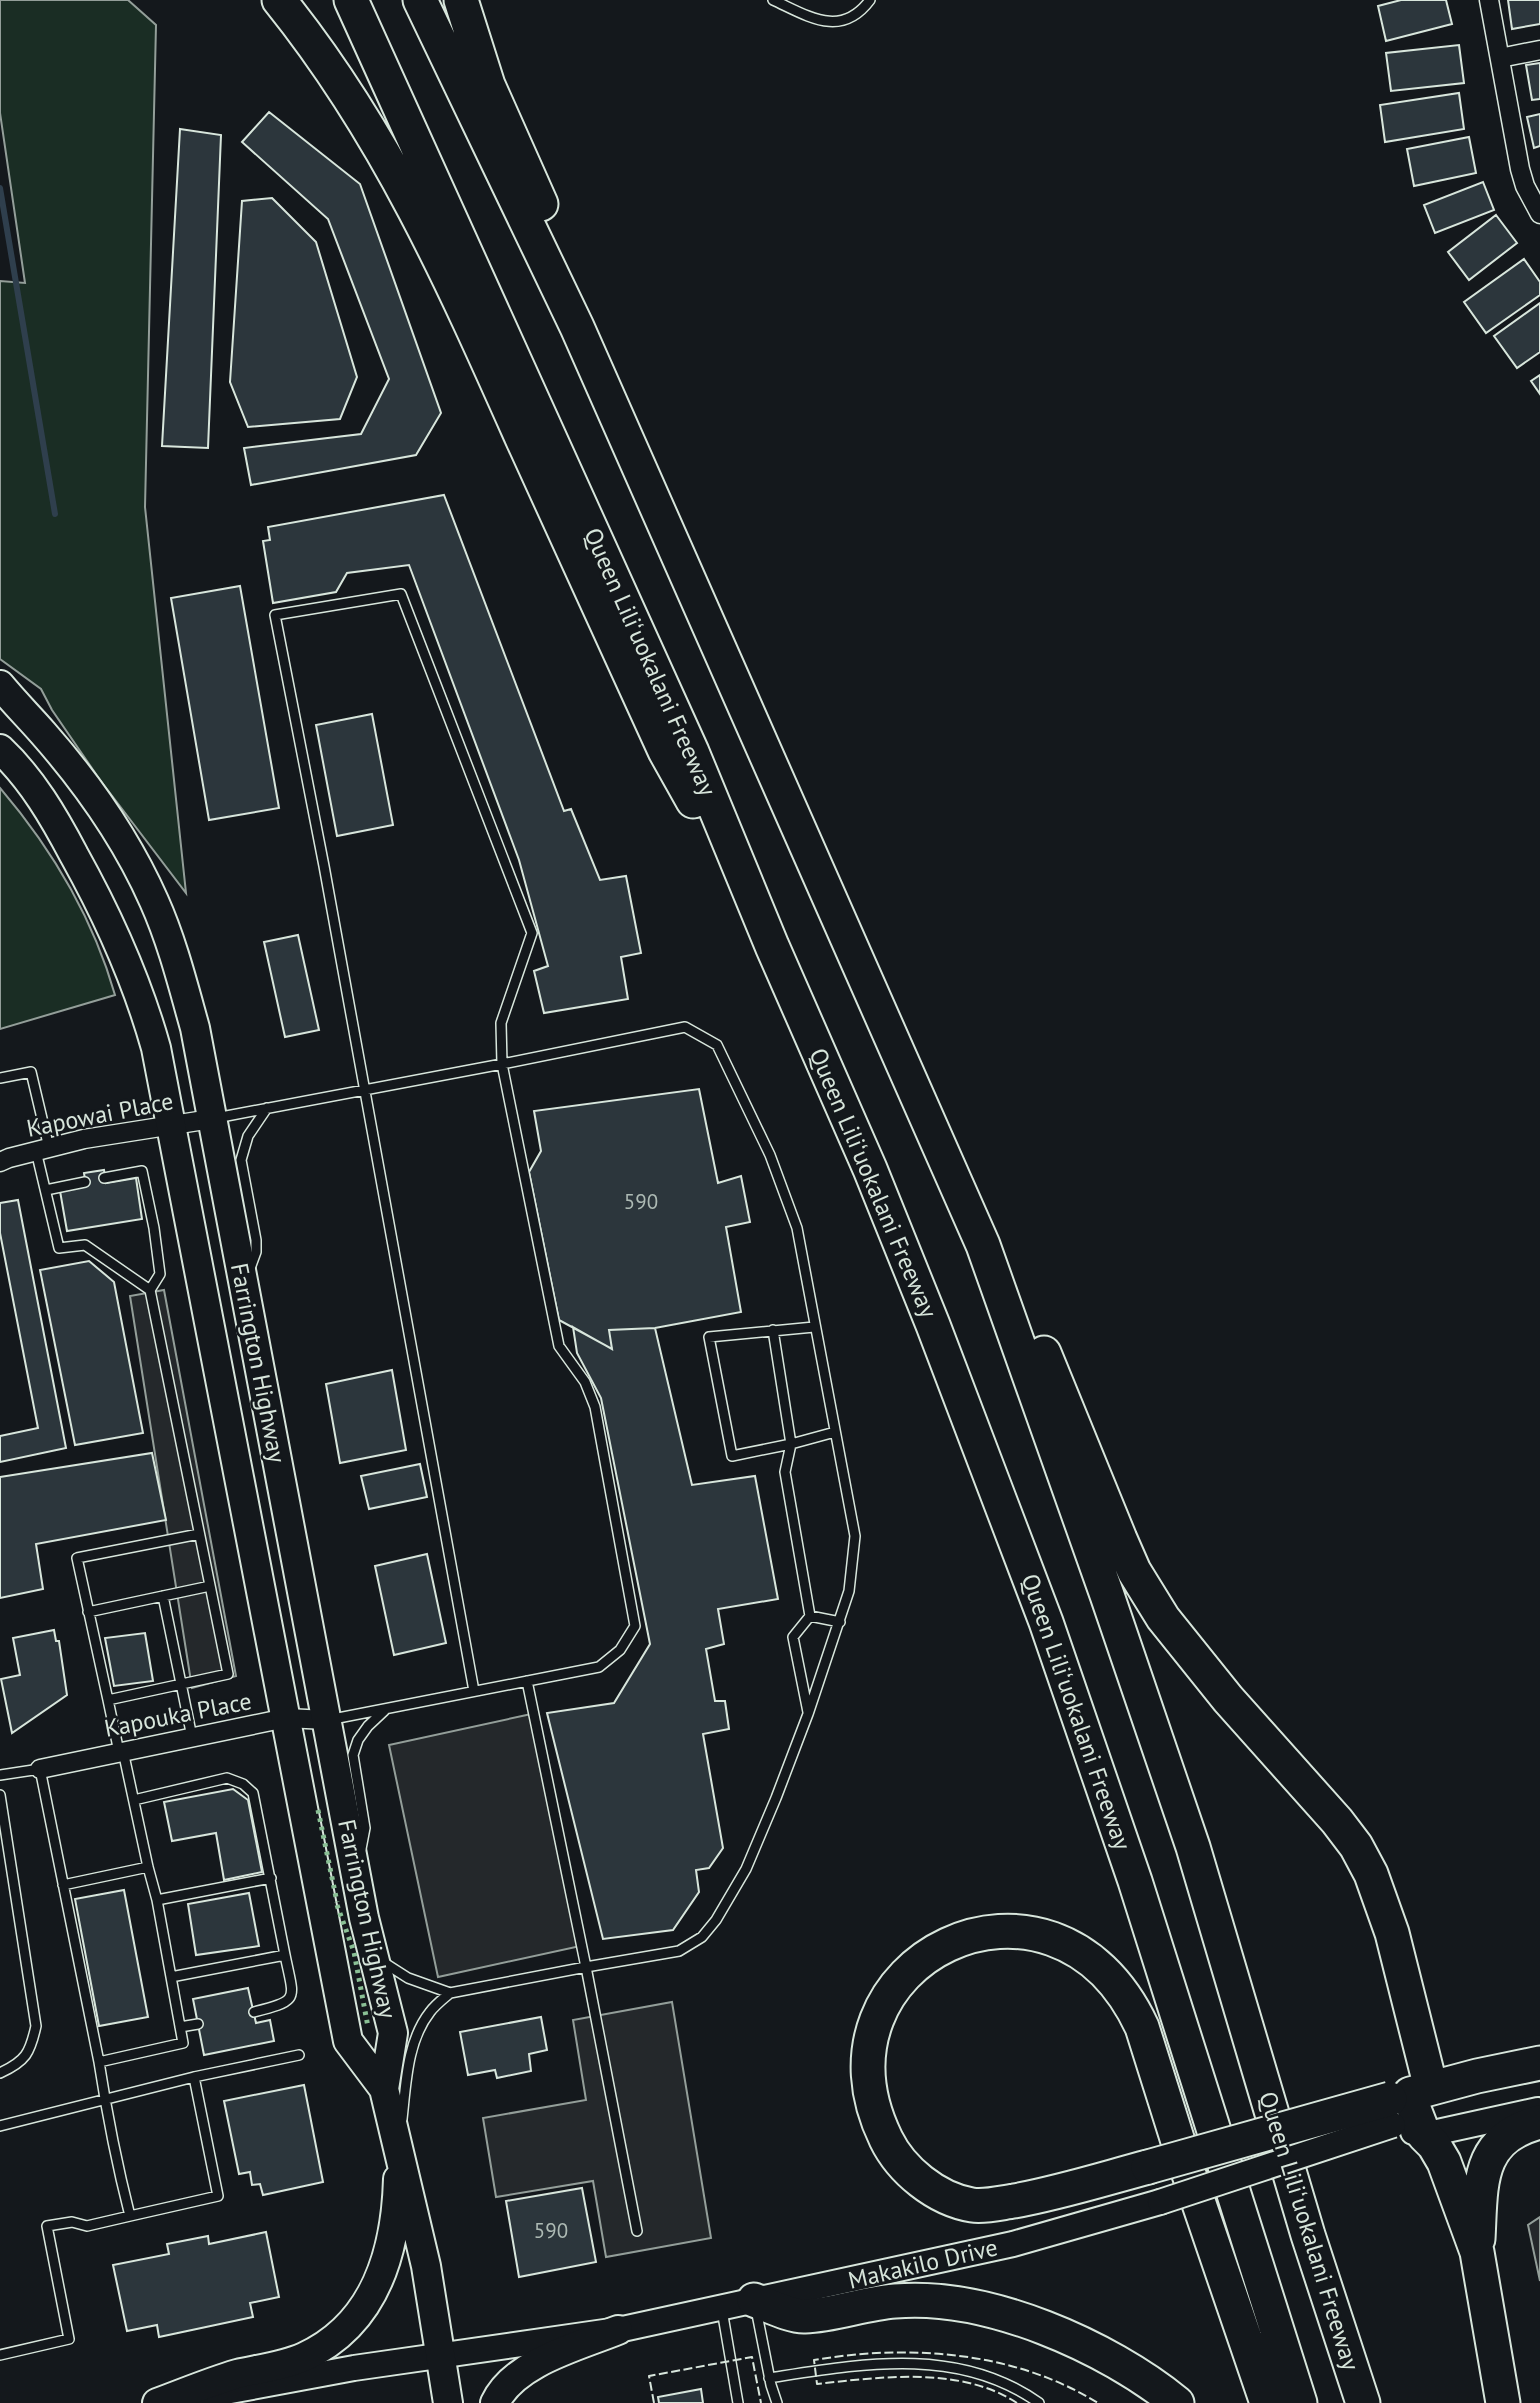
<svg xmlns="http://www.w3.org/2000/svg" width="1540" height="2403" font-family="'PT Sans',sans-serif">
<rect width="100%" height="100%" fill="#14181c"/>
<path fill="#1a2d24" stroke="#939e99" stroke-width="2" d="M 0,0 L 128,0 L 156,25 L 145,507 L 186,893 L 100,780 L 52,710 L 41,689 L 0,659 L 0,281 L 25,283 L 0,113 Z
M 0,788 C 52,849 93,918 115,995 L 0,1029 Z"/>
<path fill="#24282b" stroke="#939e99" stroke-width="2" d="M 164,1290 L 236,1676 L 192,1688 L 130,1296 Z
M 536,1713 L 585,1945 L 438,1977 L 389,1745 Z
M 672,2002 L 711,2238 L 606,2257 L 593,2181 L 496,2197 L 483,2118 L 586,2100 L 573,2020 Z
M 1540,2217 L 1540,2281 L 1528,2225 Z"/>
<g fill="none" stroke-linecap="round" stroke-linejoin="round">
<path stroke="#2f3f4d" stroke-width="6" d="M 0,188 L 55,514"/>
</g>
<path fill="#2c363c" stroke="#d8e6dc" stroke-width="2" d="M 1401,0 L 1446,0 L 1452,24 L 1386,41 L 1378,6 Z
M 1508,0 L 1540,0 L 1540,24 L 1512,29 Z
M 1459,45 L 1464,83 L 1391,91 L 1386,53 Z
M 1540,63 L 1540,99 L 1532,100 L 1526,65 Z
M 1459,93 L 1464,129 L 1385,142 L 1380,105 Z
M 269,112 L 360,184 L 441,413 L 416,455 L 251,485 L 244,448 L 361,434 L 389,379 L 328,219 L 242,142 Z
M 1540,114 L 1540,146 L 1534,148 L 1527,117 Z
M 180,129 L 221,135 L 208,448 L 162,446 Z
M 1469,137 L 1476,173 L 1414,186 L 1407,149 Z
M 1483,182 L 1494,210 L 1435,233 L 1424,205 Z
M 272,198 L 316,242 L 357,377 L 340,419 L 248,427 L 230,382 L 242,201 Z
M 1496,215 L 1517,243 L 1469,280 L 1448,252 Z
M 1524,259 L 1540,282 L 1540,295 L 1486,333 L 1464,302 Z
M 1540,303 L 1540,352 L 1517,368 L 1494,336 Z
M 1540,375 L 1540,394 L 1531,381 Z
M 444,495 L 564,811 L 571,809 L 600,880 L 626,876 L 641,953 L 621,957 L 628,999 L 544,1013 L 534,971 L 548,966 L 519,860 L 409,565 L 347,573 L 336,592 L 273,603 L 263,541 L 270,540 L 268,527 Z
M 240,586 L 279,808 L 209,820 L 171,598 Z
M 372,714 L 393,825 L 337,836 L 316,725 Z
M 298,935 L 319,1030 L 285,1037 L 264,942 Z
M 699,1089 L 718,1183 L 741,1176 L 750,1222 L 726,1227 L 741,1312 L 655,1328 L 609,1330 L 612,1349 L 559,1320 L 529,1172 L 541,1151 L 534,1111 Z
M 104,1170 L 106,1183 L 136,1178 L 142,1219 L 67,1231 L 60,1191 L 86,1186 L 84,1173 Z
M 18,1200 L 66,1448 L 0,1462 L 0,1436 L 38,1428 L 0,1233 L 0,1203 Z
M 89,1261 L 114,1282 L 143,1433 L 75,1445 L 40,1270 Z
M 573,1327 L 612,1349 L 609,1330 L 655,1328 L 692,1485 L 755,1476 L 778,1599 L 718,1609 L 724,1644 L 706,1649 L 715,1701 L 725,1701 L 729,1729 L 703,1734 L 723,1848 L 709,1868 L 696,1870 L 699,1892 L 673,1930 L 603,1939 L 547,1713 L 614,1703 L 650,1644 L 601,1398 L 577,1353 Z
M 392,1370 L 406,1450 L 340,1463 L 326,1384 Z
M 152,1453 L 166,1520 L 36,1544 L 43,1589 L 0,1598 L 0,1477 Z
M 420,1464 L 427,1497 L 369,1509 L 361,1476 Z
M 427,1554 L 446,1643 L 394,1655 L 375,1566 Z
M 54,1630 L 56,1641 L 59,1641 L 67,1695 L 12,1733 L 1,1679 L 20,1675 L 13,1638 Z
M 145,1633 L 153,1681 L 114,1686 L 105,1638 Z
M 233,1789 L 248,1800 L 262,1872 L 224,1880 L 216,1833 L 172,1841 L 164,1802 Z
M 124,1890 L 148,2017 L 99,2026 L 75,1899 Z
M 249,1893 L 259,1946 L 196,1955 L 188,1904 Z
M 248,1988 L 256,2023 L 270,2020 L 274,2041 L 204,2055 L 193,1999 Z
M 541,2017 L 547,2050 L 529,2054 L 531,2071 L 497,2078 L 495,2070 L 468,2075 L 460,2032 Z
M 304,2085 L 323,2182 L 263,2195 L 260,2184 L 252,2185 L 250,2172 L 239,2174 L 224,2101 Z
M 582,2188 L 596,2262 L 519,2277 L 506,2201 Z
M 266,2232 L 279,2297 L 250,2303 L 253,2317 L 159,2337 L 157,2325 L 127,2331 L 113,2265 L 169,2254 L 167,2244 L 208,2236 L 209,2244 Z
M 701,2389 L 703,2403 L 659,2403 L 658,2397 Z"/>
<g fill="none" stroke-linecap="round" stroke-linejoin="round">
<defs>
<path id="service" d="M 773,0 C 808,16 841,39 870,0
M 0,1078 L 31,1072 L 49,1148
M 216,1118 L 502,1064 L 685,1027 L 717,1045 L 770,1155 L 797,1228 L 855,1536 L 849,1591 L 808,1714 L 776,1798 L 746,1869 L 716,1920 L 702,1937 L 679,1951 L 586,1967 L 527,1681
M 36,1151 L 59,1248 L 85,1245 L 150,1290 L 228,1674 L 108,1700 L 77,1558 L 199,1534
M 104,1178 L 142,1171 L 154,1228 L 160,1274 L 150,1290
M 46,1190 L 85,1182
M 249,1271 L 256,1252 L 256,1240 L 241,1160 L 248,1136 L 267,1108
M 773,1330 L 791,1444 L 835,1432
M 163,1596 L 192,1737
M 88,1612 L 210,1586
M 810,1616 L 785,1472 L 791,1444 L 732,1456 L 709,1337 L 814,1327
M 108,1700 L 119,1752
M 808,1712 L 793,1637 L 810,1616 L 840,1622
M 328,1720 L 599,1667 L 620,1650 L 635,1626 L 595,1407 L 585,1382 L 559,1346 L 502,1064 L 501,1023 L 532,933 L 401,594 L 275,615 L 324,866 L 474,1691
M 0,1775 L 40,1769 L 99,2062 C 107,2114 117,2165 130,2216 L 218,2196 L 194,2077 L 0,2126
M 0,1795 L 36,2026 C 30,2053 26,2061 0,2073
M 134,1800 L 227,1778 L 243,1784 L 253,1793 L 285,1955 L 171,1977
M 361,1849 L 365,1828 L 353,1755 L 358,1740 L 368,1726 L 384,1711
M 63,1885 L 148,1867
M 157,1900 L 271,1878
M 383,1962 L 408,1978 L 450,1993 L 586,1967 L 637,2231
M 254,2012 C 301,2000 294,2000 285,1955
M 180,2027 L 198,2024
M 99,2062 L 183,2043 L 157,1900 L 148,1867 L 123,1751
M 194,2077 L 299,2055
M 402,2119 C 406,2084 407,2041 430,2012 C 435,2005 443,1999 450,1993
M 756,2309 L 771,2385 L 777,2403
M 722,2310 L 738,2403
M 0,2355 L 69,2339 L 47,2226 L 72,2222 L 87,2226 L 130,2216
M 769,2378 C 860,2364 958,2345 1039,2403"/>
<path id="minor" d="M 1489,0 L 1520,169 L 1525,186 L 1540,214
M 1500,58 L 1540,50
M 0,1162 L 9,1158 L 84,1139 L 211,1119
M 40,1769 L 286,1718 L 327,1720"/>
<path id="secondary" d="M 1413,2132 L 1424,2135 L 1538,2110
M 198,2397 L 354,2368 L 618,2330 L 1013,2244 L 1160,2202"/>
<path id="primary" d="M 0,685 C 14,702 29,717 43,733 C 87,783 127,840 154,901 C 172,941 183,985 195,1028 L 364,1918 L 393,2033 L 384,2089 L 426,2266 L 448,2403
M 0,749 C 32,779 54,817 74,855 C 108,916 137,980 156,1048 L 348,2041 L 384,2089
M 157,2403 C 184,2393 210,2382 237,2374 C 259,2369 284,2366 304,2357 C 376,2324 396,2251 398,2179
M 495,2403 C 514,2362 579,2346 618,2330"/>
<path id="motorway" d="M 279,0 C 387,134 453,283 522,438 C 569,543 618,647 665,751 L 693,801
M 351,0 L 692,752 L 772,946 L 870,1169 L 933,1325 L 1046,1622 L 1135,1881 L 1300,2403
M 420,0 L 577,327 L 983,1245 L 1107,1595 L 1193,1847 L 1308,2235 L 1363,2403
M 461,0 L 488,85 L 541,204
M 1044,1353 L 1120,1539 L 1134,1571 L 1163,1618 L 1228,1699 L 1337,1821 L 1356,1846 L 1371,1874 L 1392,1933 L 1431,2088
M 1410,2094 L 1477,2076 L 1540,2063
M 1414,2109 L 1424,2135 L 1434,2145 L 1444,2162 L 1477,2252 L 1503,2403
M 1148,2167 C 1103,2179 1059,2193 1014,2201 C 1000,2203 985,2207 972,2205 C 936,2199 901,2170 886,2139 C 799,1961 1053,1836 1142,2027 L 1181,2151 L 1267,2403
M 1478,2239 C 1481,2185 1476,2138 1540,2122
M 754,2300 C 768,2305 792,2317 805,2316 C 835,2315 865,2303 895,2301 C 987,2293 1107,2346 1177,2403"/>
</defs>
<use href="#service" stroke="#d8e6dc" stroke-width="12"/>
<use href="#minor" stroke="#d8e6dc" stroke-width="21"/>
<use href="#secondary" stroke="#d8e6dc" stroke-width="28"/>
<use href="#primary" stroke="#d8e6dc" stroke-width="32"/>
<use href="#motorway" stroke="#d8e6dc" stroke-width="37"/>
<use href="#service" stroke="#14181c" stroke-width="9"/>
<use href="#minor" stroke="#14181c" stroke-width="18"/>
<use href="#secondary" stroke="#14181c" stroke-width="24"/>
<use href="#primary" stroke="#14181c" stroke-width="28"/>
<use href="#motorway" stroke="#14181c" stroke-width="33"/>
<defs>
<path id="secondary-bridge" d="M 1160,2202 L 1393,2125"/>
<path id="motorway-bridge" d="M 1148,2167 L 1390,2099"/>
</defs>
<use href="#secondary-bridge" stroke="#d8e6dc" stroke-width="28" stroke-linecap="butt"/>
<use href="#motorway-bridge" stroke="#d8e6dc" stroke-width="37" stroke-linecap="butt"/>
<use href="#secondary-bridge" stroke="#14181c" stroke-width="24"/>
<use href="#motorway-bridge" stroke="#14181c" stroke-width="33"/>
<path stroke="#8ac095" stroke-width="5" stroke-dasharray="3.5 5" stroke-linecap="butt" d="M 318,1810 L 337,1902
M 337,1905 L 354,1952 L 368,2027"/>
<path stroke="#d8e6dc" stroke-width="2" stroke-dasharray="9 3.5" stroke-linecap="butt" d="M 654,2403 L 649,2376 L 752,2357 L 761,2403
M 1017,2403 C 961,2366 880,2377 817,2384 L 814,2360 C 909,2344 1014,2351 1098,2403"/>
</g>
<g text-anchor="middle" stroke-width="5" stroke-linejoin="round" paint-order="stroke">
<g font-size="21" fill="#adbab4">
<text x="641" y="1209">590</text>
<text x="551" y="2238">590</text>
</g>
<g font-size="24" fill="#d8e6dc" stroke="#14181c">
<text transform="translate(650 662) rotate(66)" y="8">Queen Liliʻuokalani Freeway</text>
<text transform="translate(100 1115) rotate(-11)" y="8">Kapowai Place</text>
<text transform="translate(873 1183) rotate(67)" y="8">Queen Liliʻuokalani Freeway</text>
<text transform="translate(258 1363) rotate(79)" y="8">Farrington Highway</text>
<text transform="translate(1076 1712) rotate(71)" y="8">Queen Liliʻuokalani Freeway</text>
<text transform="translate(178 1715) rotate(-11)" y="8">Kapouka Place</text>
<text transform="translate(367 1919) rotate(78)" y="8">Farrington Highway</text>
<text transform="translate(1309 2231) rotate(73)" y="8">Queen Liliʻuokalani Freeway</text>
<text transform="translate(923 2264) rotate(-13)" y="8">Makakilo Drive</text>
</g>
</g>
</svg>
